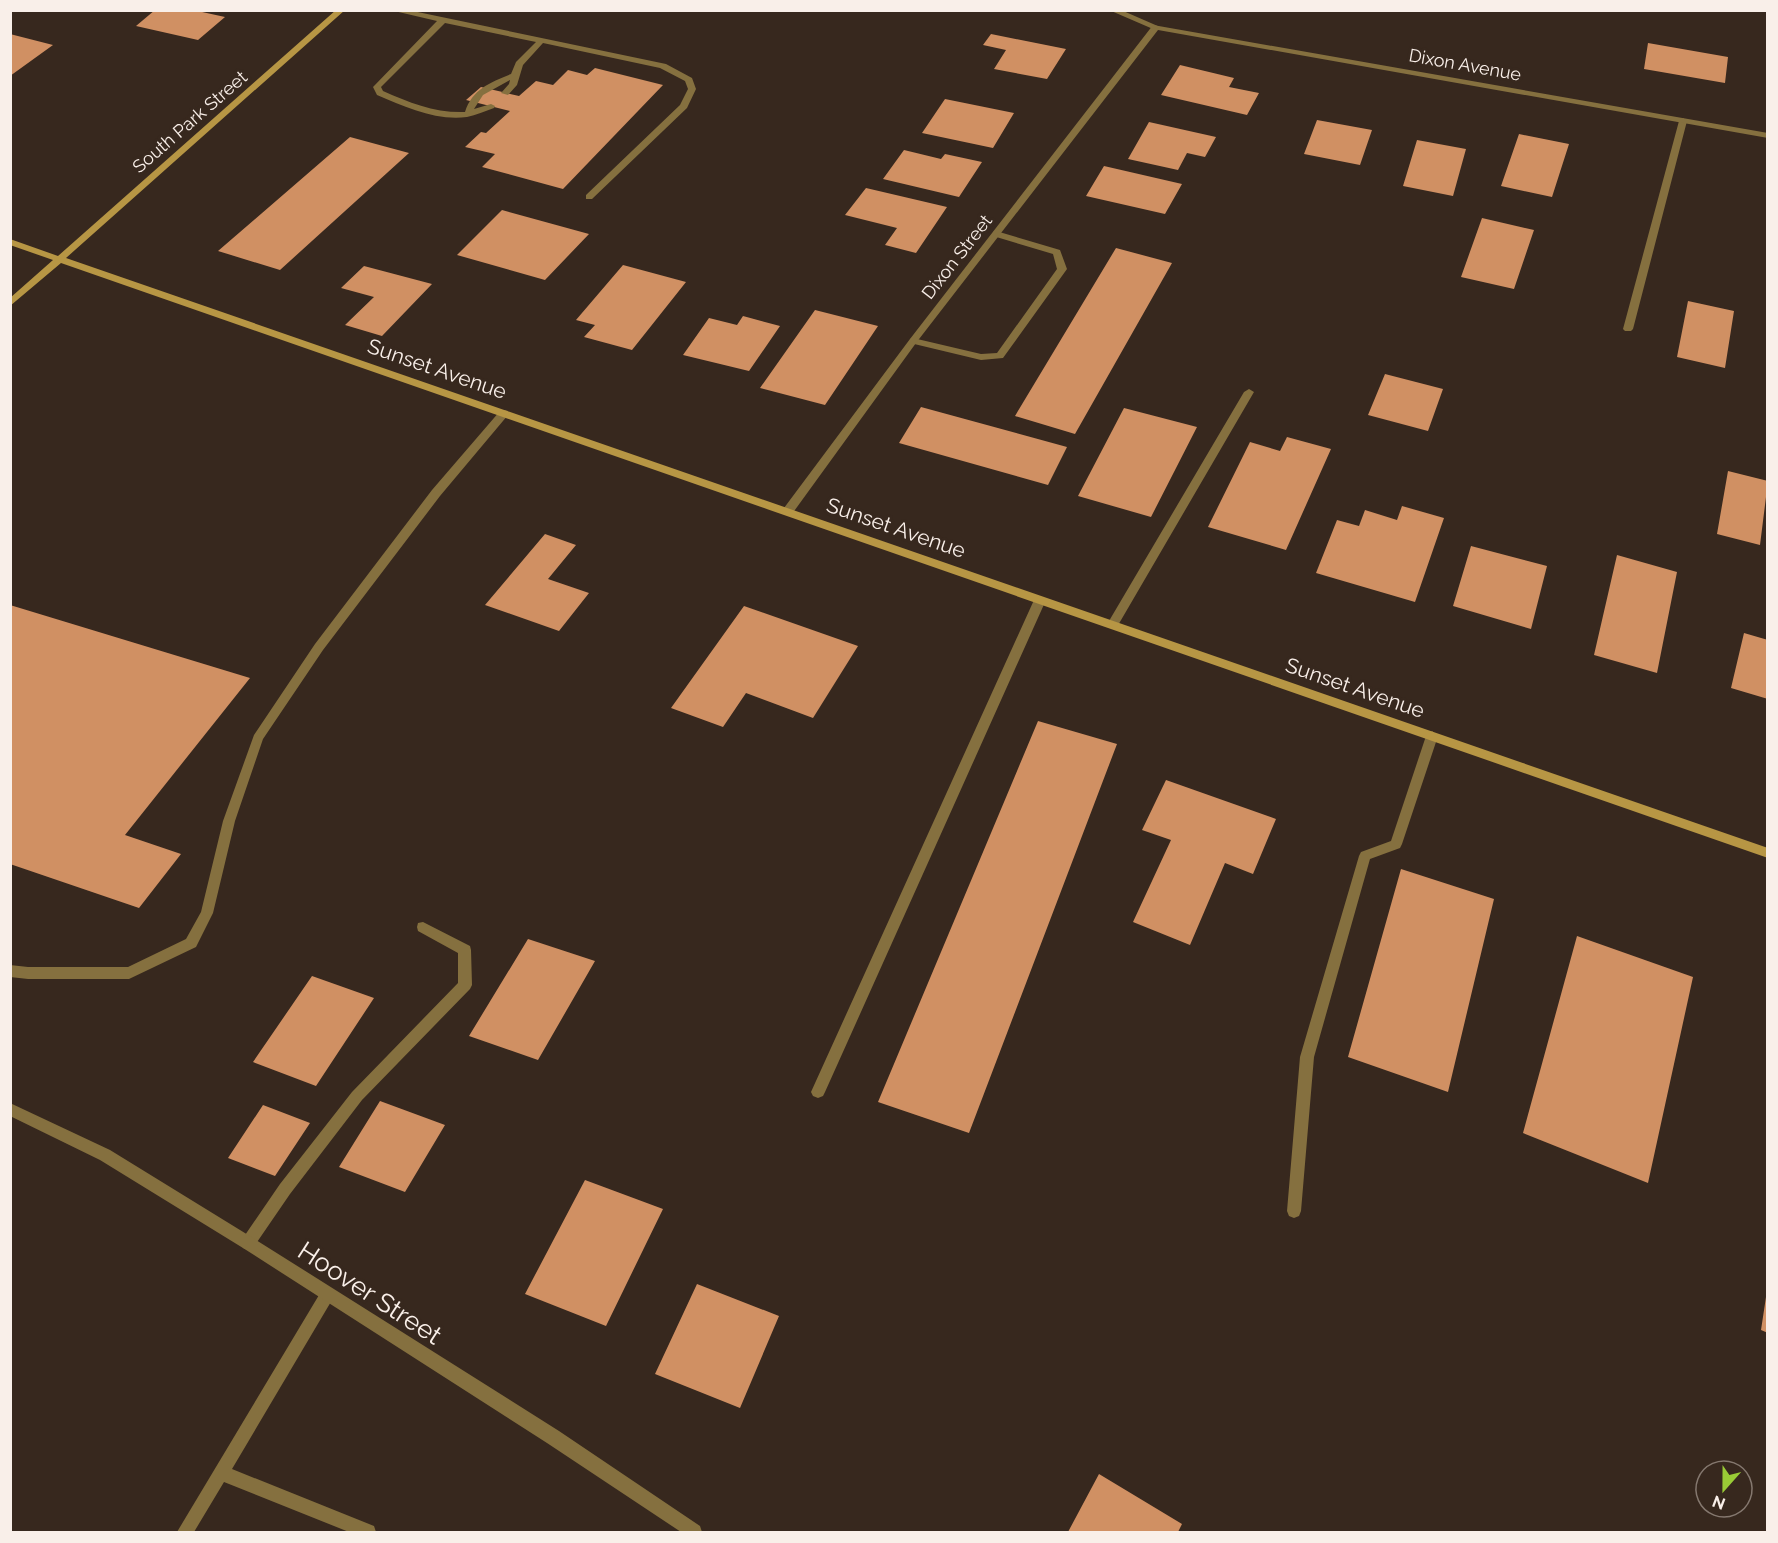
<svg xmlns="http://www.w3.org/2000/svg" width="1778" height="1543" font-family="Raleway,sans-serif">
<rect width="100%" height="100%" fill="#37281e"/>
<path fill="#d09063" d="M 155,10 L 193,10 L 225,17 L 198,40 L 136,26 Z
M 10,34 L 53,45 L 10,76 Z
M 991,34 L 1066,49 L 1047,79 L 994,69 L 1006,50 L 983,45 Z
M 1648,43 L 1728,57 L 1725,83 L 1644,69 Z
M 1180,65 L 1234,78 L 1229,87 L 1259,93 L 1247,115 L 1161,95 Z
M 595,68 L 663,85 L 563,189 L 482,167 L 495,154 L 465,147 L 481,132 L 486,133 L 510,111 L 466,100 L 481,87 L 519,96 L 536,81 L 553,85 L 568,70 L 587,75 Z
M 945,99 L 1014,113 L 993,148 L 922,133 Z
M 1317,120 L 1372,130 L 1360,165 L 1304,154 Z
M 1149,122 L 1216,137 L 1205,157 L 1187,153 L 1178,170 L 1128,159 Z
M 1519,134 L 1569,144 L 1552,197 L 1501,186 Z
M 350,137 L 409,153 L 280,270 L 218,251 Z
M 1417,140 L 1466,149 L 1453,196 L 1403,186 Z
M 904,150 L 941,159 L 945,154 L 982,162 L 959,197 L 883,179 Z
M 1104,166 L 1182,184 L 1165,214 L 1086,196 Z
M 866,188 L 947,207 L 916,253 L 885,245 L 897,228 L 845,215 Z
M 502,210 L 589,234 L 545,280 L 457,255 Z
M 1482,218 L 1534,230 L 1514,289 L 1461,277 Z
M 1116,248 L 1172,263 L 1075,434 L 1015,416 Z
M 623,265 L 686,282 L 632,350 L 584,337 L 595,325 L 576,320 Z
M 364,266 L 432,284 L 382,336 L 345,325 L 374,297 L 341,288 Z
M 1688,301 L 1734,311 L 1725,368 L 1677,357 Z
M 815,310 L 878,326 L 825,405 L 760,388 Z
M 743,316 L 780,326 L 749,371 L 683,355 L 709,318 L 737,325 Z
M 1385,374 L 1443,389 L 1428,431 L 1368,415 Z
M 921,407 L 1067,447 L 1048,485 L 899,443 Z
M 1124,408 L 1197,427 L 1151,517 L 1078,496 Z
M 1287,437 L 1331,449 L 1286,550 L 1208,527 L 1250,442 L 1280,451 Z
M 1728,471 L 1768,481 L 1760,545 L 1717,534 Z
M 1402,506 L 1444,518 L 1415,602 L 1316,573 L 1337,520 L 1359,526 L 1365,510 L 1397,520 Z
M 545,534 L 576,545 L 548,579 L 589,593 L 559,631 L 485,605 Z
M 1471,546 L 1547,566 L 1531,629 L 1453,606 Z
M 1617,555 L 1677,572 L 1657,673 L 1594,655 Z
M 10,605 L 250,678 L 125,835 L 181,854 L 139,908 L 10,864 Z
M 744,606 L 858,646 L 813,718 L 746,693 L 723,727 L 671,708 Z
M 1744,633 L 1768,640 L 1768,699 L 1731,688 Z
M 1038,721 L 1117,744 L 969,1133 L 878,1102 Z
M 1166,780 L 1276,819 L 1253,874 L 1225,863 L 1190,945 L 1133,922 L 1171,840 L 1142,830 Z
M 1401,869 L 1494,899 L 1448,1092 L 1348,1057 Z
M 1577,936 L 1693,977 L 1648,1183 L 1523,1133 Z
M 528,939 L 595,961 L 538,1060 L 469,1036 Z
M 312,976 L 374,998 L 316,1086 L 253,1062 Z
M 380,1101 L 445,1125 L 405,1192 L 339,1167 Z
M 263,1105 L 310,1123 L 275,1176 L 228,1158 Z
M 585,1180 L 663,1209 L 606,1326 L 525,1294 Z
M 697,1284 L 779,1316 L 740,1408 L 655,1374 Z
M 1766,1297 L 1768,1297 L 1768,1333 L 1761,1330 Z
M 1099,1474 L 1182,1524 L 1178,1532 L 1068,1532 Z"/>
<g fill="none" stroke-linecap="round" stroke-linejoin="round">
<path fill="#85703f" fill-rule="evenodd" d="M 390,10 L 408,10 L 666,64 L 692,78 L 696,89 L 687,108 L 592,199 L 586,199 L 586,195 L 680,105 L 688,89 L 685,81 L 660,68 L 543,43 L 523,65 L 517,85 L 508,95 L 501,93 L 509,84 L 510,80 L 483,95 L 474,109 L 491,104 L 495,106 L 494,108 C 485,111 476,115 467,117 C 436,121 405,107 377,95 L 373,87 L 437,21 ZM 445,23 L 536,42 L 516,62 L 511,74 C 491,82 472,89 465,112 C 435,113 410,103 383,91 L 381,87 Z
M 1109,10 L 1121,10 L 1160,27 L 1153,29 Z
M 1683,118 L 1687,121 L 1633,329 L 1631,331 L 1625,331 L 1623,329 L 1679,121 Z
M 996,231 L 1060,250 L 1067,269 L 1003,358 L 981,360 L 910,343 L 910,339 L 913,338 L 981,354 L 997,353 L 1057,269 L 1053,254 L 993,236 L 993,232 Z
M 1249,389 L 1254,392 L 1117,627 L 1109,627 L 1107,624 L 1109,621 L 1244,392 Z
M 504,410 L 508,411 L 508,415 L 440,496 L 323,650 L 263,739 L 235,821 L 213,913 L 196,947 L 129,979 L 28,979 L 10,977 L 10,965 L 28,967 L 128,967 L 186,939 L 201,912 L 223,821 L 254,735 L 315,644 L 432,490 L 500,411 Z
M 1040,596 L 1046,600 L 825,1092 L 823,1096 L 818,1098 L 813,1096 L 811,1092 L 1034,600 Z
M 1432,731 L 1438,736 L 1402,844 L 1400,848 L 1370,859 L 1314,1057 L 1301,1211 L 1299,1216 L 1294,1218 L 1289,1216 L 1287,1211 L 1300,1057 L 1359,856 L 1361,852 L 1391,841 L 1426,736 Z
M 423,922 L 470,946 L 471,950 L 472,985 L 470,989 L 362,1100 L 290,1194 L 253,1248 L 248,1250 L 243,1248 L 241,1243 L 243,1238 L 280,1184 L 352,1092 L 458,983 L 458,953 L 418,931 L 417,927 L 418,923 Z
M 327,1288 L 332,1290 L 334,1295 L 332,1300 L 232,1469 L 374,1526 L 376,1532 L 349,1532 L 224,1482 L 194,1532 L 177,1532 L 322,1290 Z"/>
<path fill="#85703f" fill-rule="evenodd" d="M 1153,25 L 1768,133 L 1768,138 L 1158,30 L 916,343 L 792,514 L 784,514 L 783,511 L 784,508 L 910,339 Z
M 10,1103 L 110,1150 L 253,1238 L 559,1431 L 700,1526 L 702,1532 L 681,1532 L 547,1443 L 243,1248 L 100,1160 L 10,1116 Z"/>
<path fill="#b79644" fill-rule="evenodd" d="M 336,10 L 345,10 L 66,258 L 1768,848 L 1768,858 L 61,263 L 10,306 L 10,298 L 53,260 L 10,245 L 10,239 L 58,256 Z"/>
</g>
<g text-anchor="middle" stroke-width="6" stroke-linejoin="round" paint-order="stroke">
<g font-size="18" fill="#f9efe9" stroke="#37281e">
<text transform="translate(1465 65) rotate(10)" y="6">Dixon Avenue</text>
<text transform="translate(190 122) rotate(-41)" y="6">South Park Street</text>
<text transform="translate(957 257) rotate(-52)" y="6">Dixon Street</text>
</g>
<g font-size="21" fill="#f9efe9" stroke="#37281e">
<text transform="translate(437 369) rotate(19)" y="7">Sunset Avenue</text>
<text transform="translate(896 528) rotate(19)" y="7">Sunset Avenue</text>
<text transform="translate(1355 688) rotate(19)" y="7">Sunset Avenue</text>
</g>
<g font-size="26" fill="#f9efe9" stroke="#37281e">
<text transform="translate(370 1293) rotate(33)" y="9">Hoover Street</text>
</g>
</g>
<rect width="1778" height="1543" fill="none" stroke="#f9efe9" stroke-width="24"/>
<g transform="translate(1724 1489) rotate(201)"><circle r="28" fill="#37281e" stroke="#85786f" stroke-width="1.5"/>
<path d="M0-4.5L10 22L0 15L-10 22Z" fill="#99cb36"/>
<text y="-9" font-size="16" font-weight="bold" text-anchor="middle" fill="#f9efe9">N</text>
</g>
</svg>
